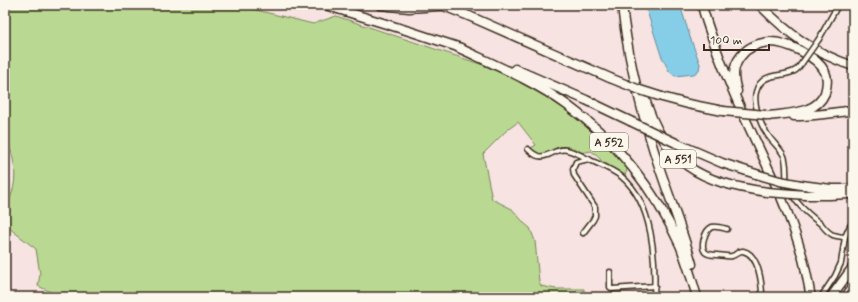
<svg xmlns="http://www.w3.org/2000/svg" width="858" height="302" font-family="Mynerve,sans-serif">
<rect width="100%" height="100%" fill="#f6e3e2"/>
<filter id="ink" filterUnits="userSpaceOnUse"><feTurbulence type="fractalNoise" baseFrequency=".025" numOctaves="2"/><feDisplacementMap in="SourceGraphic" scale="8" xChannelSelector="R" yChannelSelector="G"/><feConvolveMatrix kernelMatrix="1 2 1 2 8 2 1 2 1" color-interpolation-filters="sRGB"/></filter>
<g filter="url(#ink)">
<path fill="#b9d992" stroke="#7a8258" d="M 5,5 L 236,5 L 313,24 L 336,16 L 486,66 L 517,78 L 546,96 L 566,110 L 601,139 L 628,166 L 625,176 L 616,170 L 603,163 L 597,155 L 591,151 L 580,153 L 568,149 L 545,155 L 540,155 L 535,153 L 531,148 L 536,145 L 518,122 L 506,131 L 483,154 L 492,199 L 512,209 L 525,224 L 530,228 L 535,241 L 539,282 L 541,286 L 556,289 L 584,289 L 584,297 L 62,297 L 38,286 L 40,274 L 36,249 L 9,228 L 5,222 L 5,207 C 8,204 9,200 11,196 C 19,174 13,155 5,134 Z"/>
<path fill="#86cee8" stroke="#688c97" d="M 645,5 L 680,5 L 690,37 L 700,64 L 699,70 L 694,74 L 675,76 L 669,71 L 661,55 Z"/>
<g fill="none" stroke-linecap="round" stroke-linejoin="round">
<defs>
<path id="street" d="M 819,39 L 838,5
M 802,63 C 800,65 799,68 796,70 C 783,79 762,70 756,92 C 753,102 760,124 766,132 C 770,140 778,146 783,154 C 788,162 785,174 787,183 C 792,201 808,214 822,225 C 825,229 829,233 833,235 C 837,236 841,237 845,237 L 849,228 L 853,221
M 528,149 C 531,152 535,155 538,156 C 548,159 556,147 567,150 C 576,152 584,157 592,161 C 603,166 613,170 622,177 C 653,203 656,259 654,297
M 727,229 C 723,228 716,226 712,227 C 705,230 700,246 705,252 C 708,255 713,255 717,255 C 721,255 727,257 732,256 C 737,255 738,250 743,251 C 759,254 762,284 762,297
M 583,233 L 593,220 L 595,216 L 595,207 L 574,175 L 573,169 L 576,162 L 589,159
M 610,272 L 610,287 L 612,289 L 655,286
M 821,297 L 835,276 L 841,263 L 845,237"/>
<path id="highway" d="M 325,5 L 412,32 L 461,48
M 380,5 L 409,8 L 454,5
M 622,5 C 627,54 639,102 653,148 C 665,187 681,225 692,264
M 702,5 C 705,19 710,32 715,45 C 739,117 781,182 802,255 C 806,269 808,283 811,297
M 760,5 C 788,34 814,53 853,66
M 469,16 L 610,78
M 457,47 C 495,65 534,81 567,105 C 616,140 655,190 680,245 C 687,262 692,280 697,297
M 515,69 L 586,100 L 630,121
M 737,91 C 733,78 732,67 741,56 C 748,47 758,43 770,42 C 787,42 817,56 825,72 C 828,78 827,86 825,93 C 822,100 816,106 808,109 C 796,114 782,114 769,116
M 644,96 C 665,165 699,182 767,192
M 662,97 L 688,104 L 723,111
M 794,116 C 814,116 834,113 853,110
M 676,143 L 722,163 L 756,174
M 801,185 L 831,189 L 853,189
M 806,195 L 829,195 L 849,194
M 831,297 L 853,267
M 846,297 L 853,286"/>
</defs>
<use href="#street" stroke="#3b2a1e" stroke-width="7"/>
<use href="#highway" stroke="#3b2a1e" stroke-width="11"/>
<use href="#street" stroke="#fbf7ec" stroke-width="4"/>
<use href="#highway" stroke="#fbf7ec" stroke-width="8"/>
<defs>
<path id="street-bridge" d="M 802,63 L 819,39"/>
<path id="highway-bridge" d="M 441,5 L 469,16
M 610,78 L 640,90 L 662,97
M 723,111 L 766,115
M 630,121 L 676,143
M 756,174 L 780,181 L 801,185
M 767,192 L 806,195"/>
</defs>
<use href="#street-bridge" stroke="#3b2a1e" stroke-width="7" stroke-linecap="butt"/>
<use href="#highway-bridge" stroke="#3b2a1e" stroke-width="11" stroke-linecap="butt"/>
<use href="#street-bridge" stroke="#fbf7ec" stroke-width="4"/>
<use href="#highway-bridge" stroke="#fbf7ec" stroke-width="8"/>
</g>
</g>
<g text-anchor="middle" stroke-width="4" stroke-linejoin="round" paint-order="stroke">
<g fill="#fbf7ec" stroke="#75685c" stroke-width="1">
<rect x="590" y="133" width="38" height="18" rx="3"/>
<rect x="660" y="150" width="36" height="18" rx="3"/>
</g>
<g font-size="11" font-weight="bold" fill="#3b2a1e">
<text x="609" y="146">A 552</text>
<text x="678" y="163">A 551</text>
</g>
</g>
<rect width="858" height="302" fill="none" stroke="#fbf7ec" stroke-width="20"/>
<rect x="10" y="10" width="838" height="282" fill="none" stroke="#3b2a1e" stroke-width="1.5" filter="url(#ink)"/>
<path d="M704 44v6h65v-6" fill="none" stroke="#3b2a1e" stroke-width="2"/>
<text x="710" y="44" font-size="12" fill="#3b2a1e" stroke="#fbf7ec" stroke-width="3" paint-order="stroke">100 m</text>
</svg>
